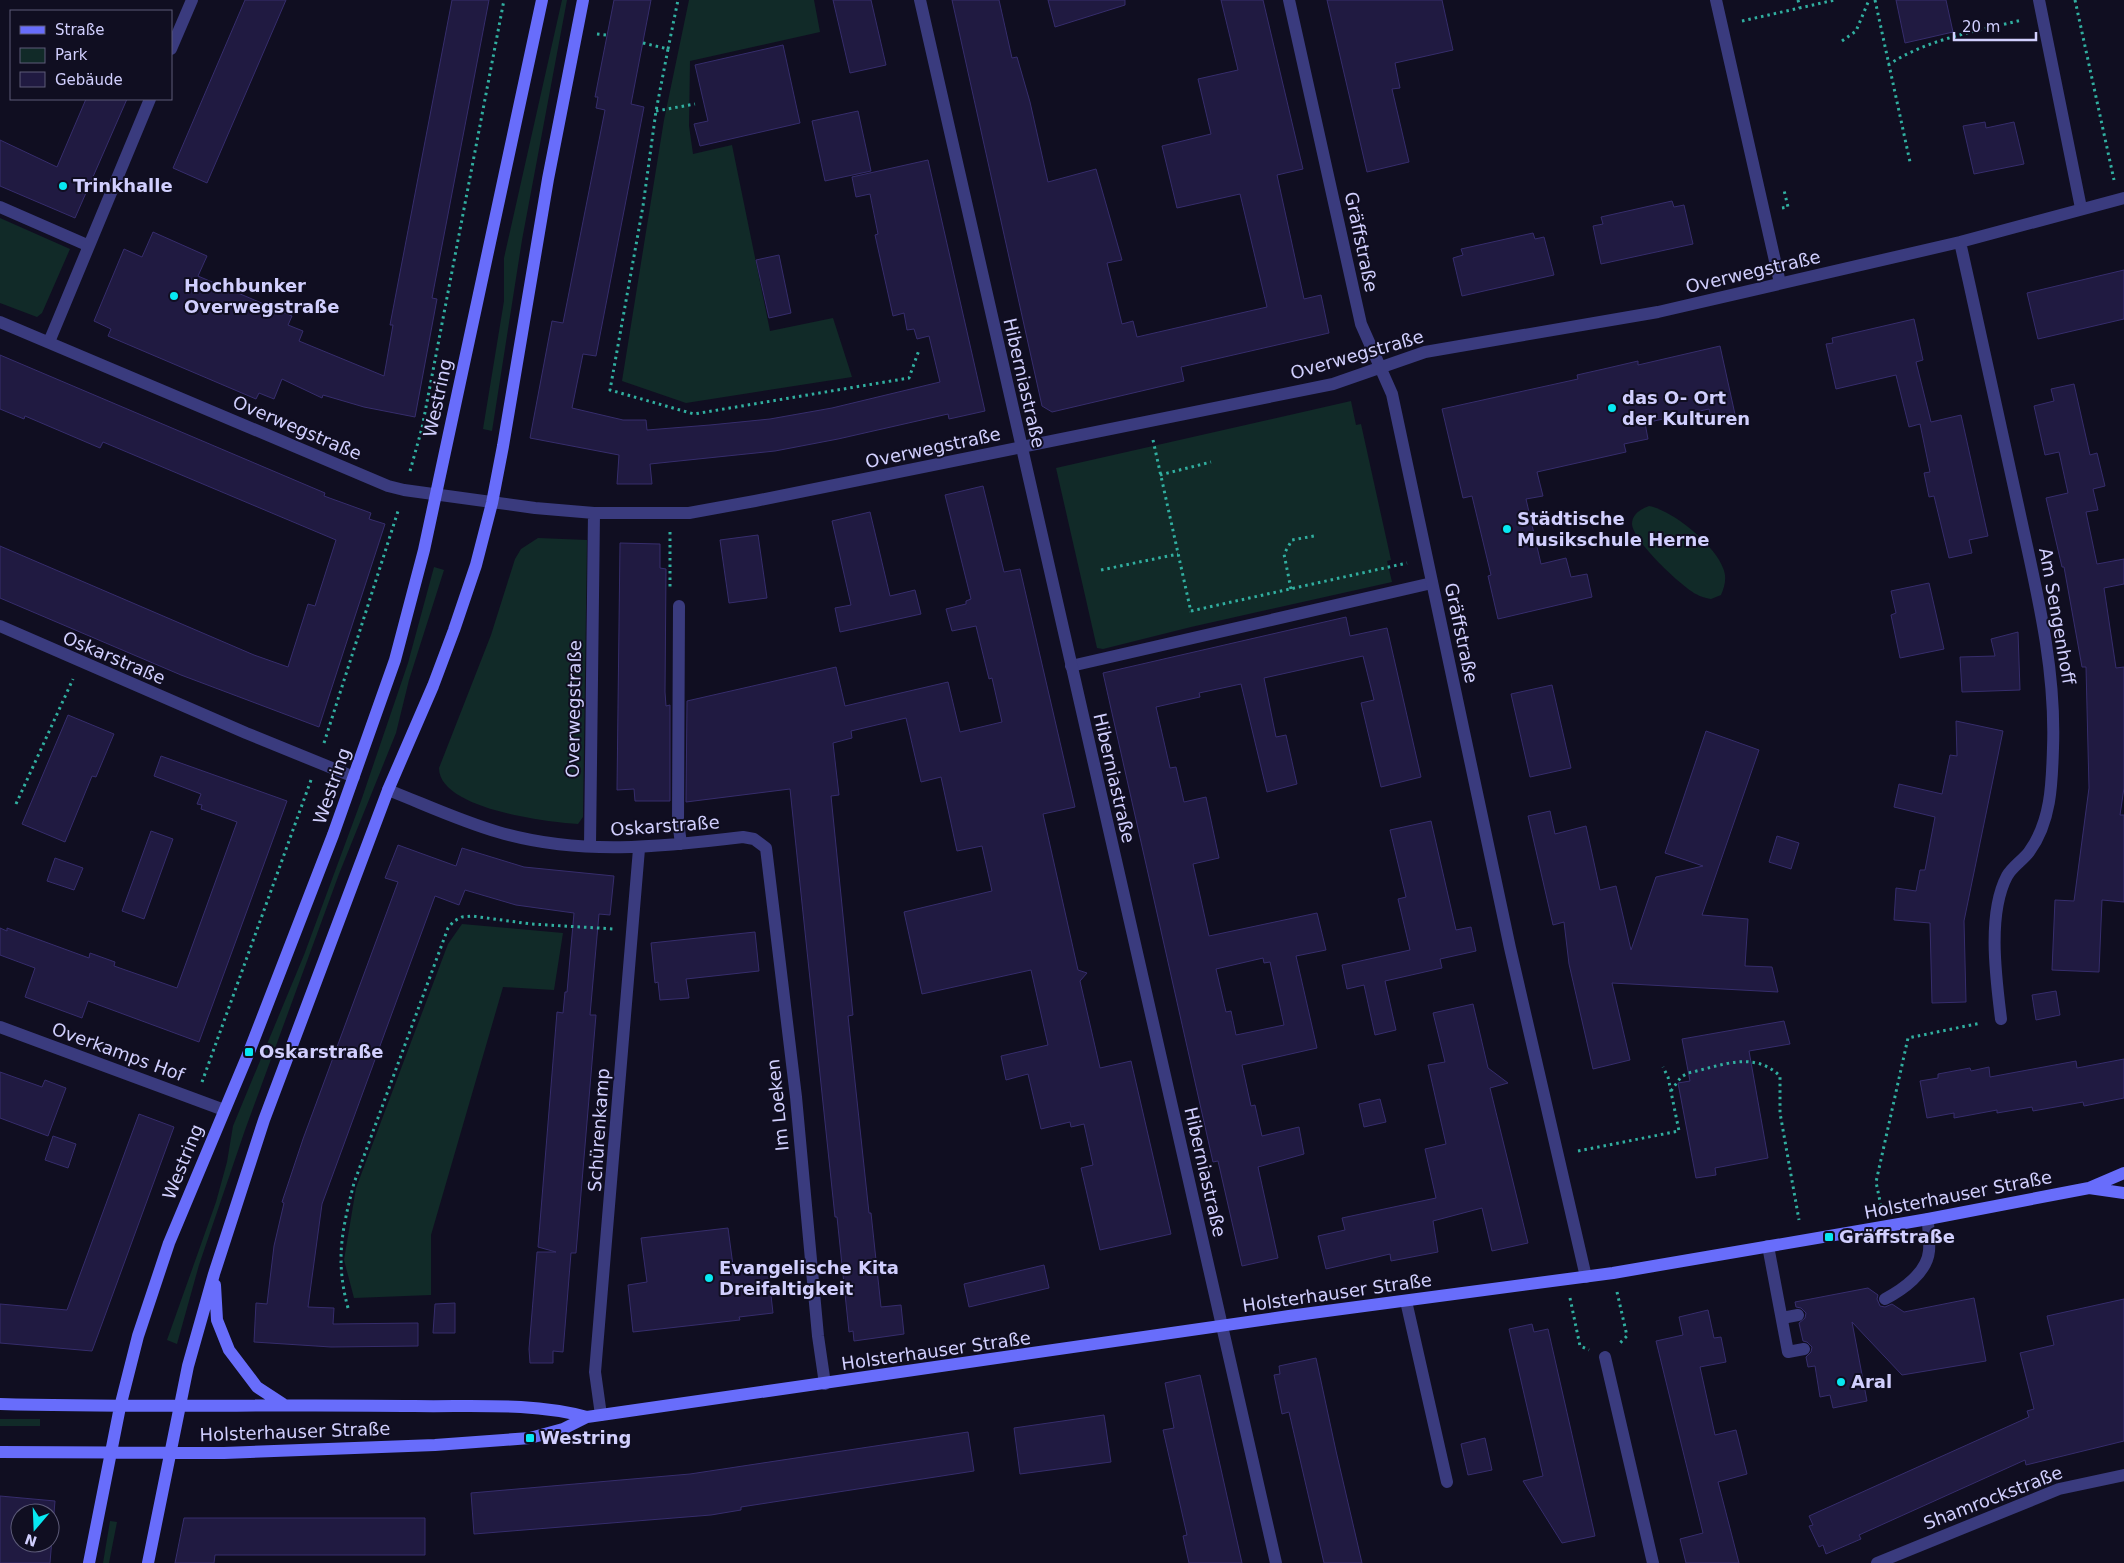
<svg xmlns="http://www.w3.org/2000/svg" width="2124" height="1563" font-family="'DejaVu Sans',sans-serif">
<rect width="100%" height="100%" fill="#100e21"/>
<path fill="#112a28" d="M 562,0 L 567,0 L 522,240 L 492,431 L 483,429 L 504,301 L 504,258 Z
M 689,0 L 814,0 L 820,32 L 690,61 L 689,126 L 693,154 L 732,145 L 770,331 L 833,318 L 852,377 L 686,403 L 622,381 L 664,120 Z
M 0,218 L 70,249 L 42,313 L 37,317 L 0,303 Z
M 1351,401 L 1356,425 L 1361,424 L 1391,560 L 1387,561 L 1392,582 L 1191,627 L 1103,649 L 1097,648 L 1056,468 Z
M 1649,506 C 1672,510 1715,545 1723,568 C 1727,577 1725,586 1721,595 L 1711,599 C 1706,598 1701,597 1696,594 C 1681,586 1633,541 1632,524 C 1632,514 1641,509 1649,506 Z
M 538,538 L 587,540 L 583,817 L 578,824 C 547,822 439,809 439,768 L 491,635 L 515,559 L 521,549 Z
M 434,567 L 444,570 L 409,680 L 396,733 L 339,874 L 245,1130 L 199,1265 L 177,1344 L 167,1340 L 216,1202 L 227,1162 L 233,1126 L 304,955 L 361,801 L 408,663 Z
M 462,924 L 563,933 L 554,990 L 503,987 L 431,1235 L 431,1295 L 354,1298 L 344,1260 L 356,1188 L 448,944 Z
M 0,1419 L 40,1419 L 40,1426 L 0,1426 Z
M 110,1521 L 117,1522 L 109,1563 L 103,1563 Z"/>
<path fill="#201a41" stroke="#362d6c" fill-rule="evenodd" d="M 245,0 L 286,0 L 207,183 L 173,168 Z
M 452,0 L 489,0 L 432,298 L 437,299 L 415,417 L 364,407 L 323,395 L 322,398 L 282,379 L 274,399 L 259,393 L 256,399 L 108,336 L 111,329 L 94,321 L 124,249 L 142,257 L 153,232 L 207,256 L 198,276 L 292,316 L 288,325 L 303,331 L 299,341 L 384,376 L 393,325 L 390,325 Z
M 614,0 L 651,0 L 631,104 L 644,107 L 596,356 L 583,354 L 572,408 L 623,420 L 646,420 L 647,430 L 710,425 L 770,419 L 832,408 L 940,382 L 929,336 L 917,339 L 914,329 L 907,330 L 904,313 L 893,316 L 875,235 L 878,234 L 870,194 L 856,197 L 852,177 L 928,160 L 985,411 L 949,419 L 948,414 L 838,439 L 775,451 L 650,464 L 652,484 L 617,484 L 619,455 L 530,438 L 552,321 L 563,323 L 605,110 L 596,108 L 598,97 L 595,97 Z
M 833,0 L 871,0 L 886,65 L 850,73 Z
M 952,0 L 999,0 L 1012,58 L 1017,57 L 1030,102 L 1048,182 L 1096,169 L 1122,260 L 1107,263 L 1122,324 L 1133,321 L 1137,337 L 1267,307 L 1240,194 L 1177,208 L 1162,146 L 1211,134 L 1198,79 L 1238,70 L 1221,0 L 1263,0 L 1303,169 L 1277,175 L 1304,299 L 1321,295 L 1329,333 L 1181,367 L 1184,381 L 1052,412 L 1042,406 Z
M 1048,0 L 1125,0 L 1125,5 L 1055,27 Z
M 1327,0 L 1442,0 L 1453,50 L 1395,63 L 1400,88 L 1392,89 L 1409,162 L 1367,172 Z
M 1896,0 L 1946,0 L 1953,32 L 1905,43 Z
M 783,45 L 800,123 L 700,146 L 694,124 L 708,121 L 695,65 Z
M 86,99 L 127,99 L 75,218 L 0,186 L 0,140 L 57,167 Z
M 858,111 L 871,171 L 825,181 L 812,121 Z
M 1985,122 L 1986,128 L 2014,122 L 2024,164 L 1974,174 L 1963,126 Z
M 1672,201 L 1674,207 L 1684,205 L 1693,244 L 1601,264 L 1593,226 L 1603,224 L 1601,217 Z
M 1533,233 L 1535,239 L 1544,237 L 1554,275 L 1462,296 L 1453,258 L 1463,255 L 1461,249 Z
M 779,255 L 791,313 L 769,318 L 756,260 Z
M 2124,270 L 2124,319 L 2038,339 L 2027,293 Z
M 1914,319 L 1923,360 L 1916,362 L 1931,422 L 1961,415 L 1988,536 L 1969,540 L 1972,553 L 1949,558 L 1934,496 L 1929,497 L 1924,473 L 1930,472 L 1920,424 L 1909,427 L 1896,375 L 1836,389 L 1826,344 L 1833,343 L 1832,338 Z
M 1720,346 L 1736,419 L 1713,424 L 1709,409 L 1645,423 L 1648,439 L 1624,444 L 1626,452 L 1537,472 L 1543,496 L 1526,499 L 1541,564 L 1566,558 L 1571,577 L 1587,574 L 1592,597 L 1498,619 L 1488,576 L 1491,575 L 1472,496 L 1463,498 L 1442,409 L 1578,379 L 1577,375 L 1608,368 L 1638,361 L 1638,365 Z
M 0,355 L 325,493 L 324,496 L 371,513 L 369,519 L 385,524 L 319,727 L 181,675 L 0,598 L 0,546 L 254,655 L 288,667 L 308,604 L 315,606 L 336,540 L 103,442 L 100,448 L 25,416 L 24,419 L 0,409 Z
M 2074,384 L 2090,455 L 2097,453 L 2105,486 L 2093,489 L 2098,510 L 2086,512 L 2097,564 L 2124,559 L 2124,584 L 2104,588 L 2116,668 L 2124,667 L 2124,788 L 2120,815 L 2124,815 L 2124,902 L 2102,900 L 2099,972 L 2052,970 L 2055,900 L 2074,901 L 2089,788 L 2086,667 L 2082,667 L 2064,567 L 2062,567 L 2046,498 L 2068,493 L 2059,452 L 2045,455 L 2034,406 L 2054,401 L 2051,389 Z
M 983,486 L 1004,572 L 1020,569 L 1075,807 L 1043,814 L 1078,970 L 1087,973 L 1080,981 L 1100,1068 L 1131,1061 L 1171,1234 L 1100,1250 L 1081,1168 L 1093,1165 L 1084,1124 L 1071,1127 L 1070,1122 L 1041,1129 L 1028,1074 L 1006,1080 L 1001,1056 L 1048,1045 L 1031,970 L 922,994 L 904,912 L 992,891 L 982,846 L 957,851 L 941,777 L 921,782 L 906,718 L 851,731 L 852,738 L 833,743 L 839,795 L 831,796 L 853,1015 L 848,1016 L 869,1213 L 871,1213 L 881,1307 L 901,1305 L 904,1334 L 854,1341 L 853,1331 L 849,1332 L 837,1217 L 835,1217 L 790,789 L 686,802 L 687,701 L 836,667 L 845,706 L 948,682 L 960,732 L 1002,722 L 992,678 L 989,679 L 976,626 L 952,631 L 946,609 L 966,604 L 966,601 L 971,599 L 945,495 Z
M 870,512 L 890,596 L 915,590 L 921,614 L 840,632 L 835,608 L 851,605 L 832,521 Z
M 758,535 L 767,598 L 729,603 L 720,540 Z
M 620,543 L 660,544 L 660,568 L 666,569 L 665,692 L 666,706 L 670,705 L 670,801 L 635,801 L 634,789 L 617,790 Z
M 1929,583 L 1944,649 L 1900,658 L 1891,615 L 1896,613 L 1891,591 Z
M 1346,617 L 1350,636 L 1387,628 L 1421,777 L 1381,787 L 1361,703 L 1374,700 L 1363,656 L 1264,678 L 1276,737 L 1286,735 L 1297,784 L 1267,792 L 1241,684 L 1199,693 L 1200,697 L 1156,707 L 1170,768 L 1176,767 L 1184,802 L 1206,797 L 1219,858 L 1193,864 L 1209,936 L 1317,913 L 1326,950 L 1296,956 L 1317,1048 L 1242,1065 L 1251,1106 L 1255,1105 L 1262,1136 L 1299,1127 L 1304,1154 L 1258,1167 L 1278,1258 L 1242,1266 L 1218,1161 L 1213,1162 L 1103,673 ZM 1263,958 L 1264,963 L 1270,962 L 1284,1025 L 1236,1035 L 1231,1011 L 1226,1012 L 1216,969 Z
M 2018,632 L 2020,690 L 1962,692 L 1960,657 L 1995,656 L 1991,639 Z
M 1552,685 L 1571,768 L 1530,777 L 1511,694 Z
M 68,715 L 114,734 L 96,777 L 92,776 L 65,842 L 22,824 Z
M 1956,721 L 2003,731 L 1964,921 L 1966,1002 L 1932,1003 L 1930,923 L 1894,920 L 1896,888 L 1916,891 L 1920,870 L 1925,870 L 1935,817 L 1894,807 L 1899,784 L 1942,794 L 1950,755 L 1957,756 Z
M 1706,731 L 1759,750 L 1702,915 L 1748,919 L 1745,966 L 1772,967 L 1778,992 L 1612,983 L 1630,1060 L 1593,1069 L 1569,964 L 1564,922 L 1553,925 L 1528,816 L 1550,811 L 1555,834 L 1586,826 L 1600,890 L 1616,886 L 1631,950 L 1656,877 L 1703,866 L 1665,853 Z
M 161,756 L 287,801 L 199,1042 L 88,1001 L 82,1018 L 25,997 L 35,968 L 0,955 L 0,928 L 7,931 L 7,928 L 89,958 L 90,953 L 115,962 L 114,966 L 177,988 L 237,822 L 201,809 L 202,805 L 197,804 L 201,794 L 154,776 Z
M 1431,821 L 1456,930 L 1471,927 L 1476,951 L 1440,959 L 1442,968 L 1385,981 L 1396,1030 L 1375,1035 L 1364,985 L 1347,989 L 1342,965 L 1410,950 L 1398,899 L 1406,897 L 1390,830 Z
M 151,831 L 173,839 L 144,919 L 122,911 Z
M 1777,836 L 1799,843 L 1791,869 L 1769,862 Z
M 398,845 L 456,866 L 462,848 L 524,867 L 614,876 L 610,915 L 599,914 L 590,1015 L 596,1015 L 576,1253 L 571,1253 L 563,1352 L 553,1351 L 553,1363 L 530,1363 L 529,1349 L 537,1252 L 556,1252 L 538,1247 L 557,1012 L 563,1013 L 565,992 L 567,992 L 574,913 L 516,905 L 465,890 L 459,905 L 435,896 L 322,1204 L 308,1307 L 334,1308 L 333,1324 L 418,1323 L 418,1346 L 331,1347 L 254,1342 L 256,1303 L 267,1304 L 274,1246 L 284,1203 L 282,1202 L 303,1139 L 398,882 L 385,878 Z
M 55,858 L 83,868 L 74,890 L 47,881 Z
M 755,932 L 759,971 L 686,979 L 689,998 L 660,1000 L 658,982 L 655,983 L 651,943 Z
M 2056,991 L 2060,1015 L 2036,1020 L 2032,995 Z
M 1473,1004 L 1488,1068 L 1508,1083 L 1490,1088 L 1528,1243 L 1492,1251 L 1482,1208 L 1433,1221 L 1438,1252 L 1391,1261 L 1390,1254 L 1326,1269 L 1318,1236 L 1345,1230 L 1342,1218 L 1436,1198 L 1425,1149 L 1446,1144 L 1428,1065 L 1445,1062 L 1433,1013 Z
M 1784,1021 L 1790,1044 L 1749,1051 L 1768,1158 L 1715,1168 L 1716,1175 L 1696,1178 L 1678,1083 L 1690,1081 L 1682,1039 Z
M 2124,1059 L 2124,1098 L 2084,1106 L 2083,1102 L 2033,1111 L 2032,1107 L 1997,1113 L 1997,1110 L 1954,1118 L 1954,1113 L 1927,1118 L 1920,1081 L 1938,1078 L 1938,1074 L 1970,1068 L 1971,1071 L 1989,1067 L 1990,1077 L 2076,1061 L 2077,1068 Z
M 0,1072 L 42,1087 L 45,1080 L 66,1088 L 48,1136 L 0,1118 Z
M 1380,1099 L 1386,1122 L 1364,1127 L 1359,1104 Z
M 139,1114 L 174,1127 L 92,1351 L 0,1343 L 0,1304 L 67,1310 Z
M 53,1136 L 76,1144 L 68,1168 L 45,1160 Z
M 728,1228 L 734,1273 L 768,1269 L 773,1313 L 739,1317 L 740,1320 L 633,1332 L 628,1285 L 647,1282 L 641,1238 Z
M 1044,1265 L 1049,1288 L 969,1307 L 964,1284 Z
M 1868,1288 L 1878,1295 L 1877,1299 L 1880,1306 L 1885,1307 L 1892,1304 L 1904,1312 L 1974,1298 L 1986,1361 L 1902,1375 L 1852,1322 L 1867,1401 L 1833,1408 L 1830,1395 L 1820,1397 L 1815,1366 L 1808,1367 L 1806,1357 L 1811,1352 L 1812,1347 L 1807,1342 L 1803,1341 L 1799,1323 L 1805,1318 L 1806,1313 L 1801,1308 L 1796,1307 L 1795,1302 Z
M 2124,1299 L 2124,1441 L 2026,1465 L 2025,1460 L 1859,1535 L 1861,1539 L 1826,1554 L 1823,1545 L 1819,1547 L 1809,1526 L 1813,1525 L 1809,1516 L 2029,1417 L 2027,1411 L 2034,1409 L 2020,1353 L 2054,1345 L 2047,1316 Z
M 455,1303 L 455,1333 L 433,1333 L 435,1304 Z
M 1708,1310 L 1714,1338 L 1721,1337 L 1726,1362 L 1700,1367 L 1715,1435 L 1736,1430 L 1747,1474 L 1718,1482 L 1739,1563 L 1686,1563 L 1680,1539 L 1703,1533 L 1656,1341 L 1683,1335 L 1679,1317 Z
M 1532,1324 L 1534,1332 L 1548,1329 L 1595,1536 L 1562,1543 L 1523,1481 L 1543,1476 L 1509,1329 Z
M 1316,1358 L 1336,1451 L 1362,1563 L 1324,1563 L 1289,1412 L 1282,1414 L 1274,1375 L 1280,1374 L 1279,1366 Z
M 1200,1375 L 1216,1447 L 1242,1563 L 1189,1563 L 1183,1536 L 1187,1535 L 1163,1430 L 1174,1428 L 1165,1383 Z
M 1104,1415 L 1111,1462 L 1020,1474 L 1014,1428 Z
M 968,1432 L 974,1471 L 741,1507 L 741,1510 L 711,1515 L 474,1534 L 471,1493 L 690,1474 Z
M 1485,1438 L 1492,1470 L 1468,1475 L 1461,1444 Z
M 0,1496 L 55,1501 L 50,1563 L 0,1563 ZM 20,1513 L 50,1513 L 50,1543 L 20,1543 Z
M 184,1518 L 425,1518 L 425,1555 L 215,1555 L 214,1563 L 175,1563 Z"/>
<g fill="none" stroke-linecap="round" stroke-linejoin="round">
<path stroke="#31afa0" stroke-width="3" stroke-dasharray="2.5 4" stroke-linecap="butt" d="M 1798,0 L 1800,8
M 1875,0 L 1910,162
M 2075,0 L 2114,180
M 1742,21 L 1835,0
M 597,34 L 607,35
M 1842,41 L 1856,31 L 1869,0
M 643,43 L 668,49 L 656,111 L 643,206 L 610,390 L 694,414 L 909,378 L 919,350
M 668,49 L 678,0
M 1888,65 C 1927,39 1977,31 2022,20
M 656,111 L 695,104
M 1782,208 L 1788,207 L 1784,190
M 1153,440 L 1191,612
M 410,471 L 422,428 L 504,0
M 1160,475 L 1211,462
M 670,532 L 670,588
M 1101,570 L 1178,554
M 1291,589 L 1284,554 L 1292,540 L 1314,536
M 1191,611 L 1407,563
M 324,743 L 399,508
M 16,804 L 73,679
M 202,1082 L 311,780
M 1671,1091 L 1681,1077 L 1688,1073 C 1721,1066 1753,1050 1780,1076 L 1780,1113 L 1799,1220
M 1578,1151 L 1679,1131 L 1668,1077 L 1663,1067
M 1881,1206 L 1876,1182 L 1908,1038 L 1981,1023
M 1617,1292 L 1627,1336 L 1619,1344
M 1570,1298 L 1580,1346 L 1589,1350
M 348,1308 C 335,1260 342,1230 354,1183 L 448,928 L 454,921 L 462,917 L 472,916 L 531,924 L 614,929"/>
<path stroke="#3a3b7e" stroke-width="12" d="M 1716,0 L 1780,283
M 2039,0 L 2081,208
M 1071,666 L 1432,583
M 1768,1246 L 1788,1352 L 1804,1349
M 1885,1299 C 1902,1290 1927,1273 1929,1251 C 1930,1241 1928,1230 1928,1219
M 1406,1301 L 1447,1482
M 1782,1318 L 1798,1315"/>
<path stroke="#3a3b7e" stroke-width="12" d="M 920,0 L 1276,1563
M 1289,0 L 1361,324 L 1392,394 L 1510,948 L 1586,1277
M 171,49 L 192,0
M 0,207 L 87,245
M 1960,242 C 1980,331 1999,420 2019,510 C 2036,589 2056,666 2053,748 C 2052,784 2051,822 2029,852 C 2023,860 2012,867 2007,876 C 1987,914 1996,978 2001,1019
M 0,322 L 388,486 L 404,490 L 535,508 L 594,513 L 689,513 L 755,501 L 1333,384 L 1425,352 L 1658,312 L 1960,242 L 2124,198
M 49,342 L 150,99
M 679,606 L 678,821 L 681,844
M 0,626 L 246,733 L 354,777
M 388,790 C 424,804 460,821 498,832 C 579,856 661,847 743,837 L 754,839 L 766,848 L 796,1097 L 818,1336 L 825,1384
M 590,846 L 594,513
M 0,1027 L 224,1110
M 1605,1357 L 1653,1563
M 601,1415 L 595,1372 L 639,849
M 1877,1563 L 2059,1489 L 2124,1475"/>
<path stroke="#686dfb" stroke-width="12" d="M 2089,1188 L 2124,1193
M 215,1285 L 217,1320 L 229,1350 L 257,1387 L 283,1404
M 0,1404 C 138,1408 276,1404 414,1406 C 472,1407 530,1402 587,1417
M 0,1452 L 224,1453 L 435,1445 L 530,1438 L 563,1429 L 587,1417 L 601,1415 L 1289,1316 L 1613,1273 L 1928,1219 L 2089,1188 L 2124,1173
M 89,1563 L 120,1407 L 138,1336 L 169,1243 L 249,1052 L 333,835 L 395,660 L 424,550 L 542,0
M 148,1563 L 188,1366 L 214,1274 L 264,1120 L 388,790 L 433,686 L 454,630 L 476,565 L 492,503 L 503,446 L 548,179 L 583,0"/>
</g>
<g fill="#07e8f1" stroke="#100e21" stroke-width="2">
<circle cx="63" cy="186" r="5"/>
<circle cx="174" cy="296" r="5"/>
<circle cx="1612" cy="408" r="5"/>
<circle cx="1507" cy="529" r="5"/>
<rect x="244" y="1047" width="10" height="10" rx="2.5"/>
<rect x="1824" y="1232" width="10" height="10" rx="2.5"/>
<circle cx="709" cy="1278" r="5"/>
<circle cx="1841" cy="1382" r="5"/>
<rect x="525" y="1433" width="10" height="10" rx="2.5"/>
</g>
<g text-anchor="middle" stroke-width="4" stroke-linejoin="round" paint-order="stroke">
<g font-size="18" font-weight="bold" fill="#d1cffe" stroke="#100e21" text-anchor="start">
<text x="73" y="192">Trinkhalle</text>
<text x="184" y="292">Hochbunker<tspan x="184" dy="21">Overwegstraße</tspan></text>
<text x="1622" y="404">das O- Ort<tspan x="1622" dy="21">der Kulturen</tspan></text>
<text x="1517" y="525">Städtische<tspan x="1517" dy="21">Musikschule Herne</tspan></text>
<text x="259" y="1058">Oskarstraße</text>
<text x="1839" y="1243">Gräffstraße</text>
<text x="719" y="1274">Evangelische Kita<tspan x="719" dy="21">Dreifaltigkeit</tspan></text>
<text x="1851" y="1388">Aral</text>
<text x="540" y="1444">Westring</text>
</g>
<g font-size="18" fill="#d1cffe" stroke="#100e21">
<text transform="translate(1361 242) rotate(78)" y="6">Gräffstraße</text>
<text transform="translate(1753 272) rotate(-13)" y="6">Overwegstraße</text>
<text transform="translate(1357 355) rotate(-16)" y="6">Overwegstraße</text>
<text transform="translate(1024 383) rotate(77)" y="6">Hiberniastraße</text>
<text transform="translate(438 398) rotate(-78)" y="6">Westring</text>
<text transform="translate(297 428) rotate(23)" y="6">Overwegstraße</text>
<text transform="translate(933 448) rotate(-12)" y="6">Overwegstraße</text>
<text transform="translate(2057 616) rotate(80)" y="6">Am Sengenhoff</text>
<text transform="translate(1461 633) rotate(78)" y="6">Gräffstraße</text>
<text transform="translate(114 658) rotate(23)" y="6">Oskarstraße</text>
<text transform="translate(574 709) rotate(-89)" y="6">Overwegstraße</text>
<text transform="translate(1114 778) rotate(77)" y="6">Hiberniastraße</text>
<text transform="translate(332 786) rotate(-71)" y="6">Westring</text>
<text transform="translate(665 826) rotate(-4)" y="6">Oskarstraße</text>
<text transform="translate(118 1052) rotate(20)" y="6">Overkamps Hof</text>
<text transform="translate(778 1105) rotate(-96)" y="6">Im Loeken</text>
<text transform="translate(599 1130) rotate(-86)" y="6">Schürenkamp</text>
<text transform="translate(183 1162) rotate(-68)" y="6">Westring</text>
<text transform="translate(1205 1172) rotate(77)" y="6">Hiberniastraße</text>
<text transform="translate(1958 1195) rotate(-11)" y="6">Holsterhauser Straße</text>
<text transform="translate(1337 1293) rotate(-8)" y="6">Holsterhauser Straße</text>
<text transform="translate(936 1351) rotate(-8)" y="6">Holsterhauser Straße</text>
<text transform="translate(295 1432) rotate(-2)" y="6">Holsterhauser Straße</text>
<text transform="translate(1993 1498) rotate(-21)" y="6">Shamrockstraße</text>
</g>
</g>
<rect x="10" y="10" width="162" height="90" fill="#100e21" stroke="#5d5b79"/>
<rect x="20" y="26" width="25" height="8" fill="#686dfb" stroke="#5d5b79"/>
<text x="55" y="35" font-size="15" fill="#d1cffe">Straße</text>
<rect x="20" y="48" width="25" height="15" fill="#112a28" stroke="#5d5b79"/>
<text x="55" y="60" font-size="15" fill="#d1cffe">Park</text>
<rect x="20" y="72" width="25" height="15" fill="#201a41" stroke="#5d5b79"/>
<text x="55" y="85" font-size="15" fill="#d1cffe">Gebäude</text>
<g transform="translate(35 1528) rotate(199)"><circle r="24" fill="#100e21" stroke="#5d5b79"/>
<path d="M0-4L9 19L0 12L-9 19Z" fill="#07e8f1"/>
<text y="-8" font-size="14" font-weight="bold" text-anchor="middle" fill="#d1cffe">N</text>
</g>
<path d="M1954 32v8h82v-8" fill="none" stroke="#d1cffe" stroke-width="2.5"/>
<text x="1962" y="32" font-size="15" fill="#d1cffe" stroke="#100e21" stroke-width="4" paint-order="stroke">20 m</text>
</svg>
